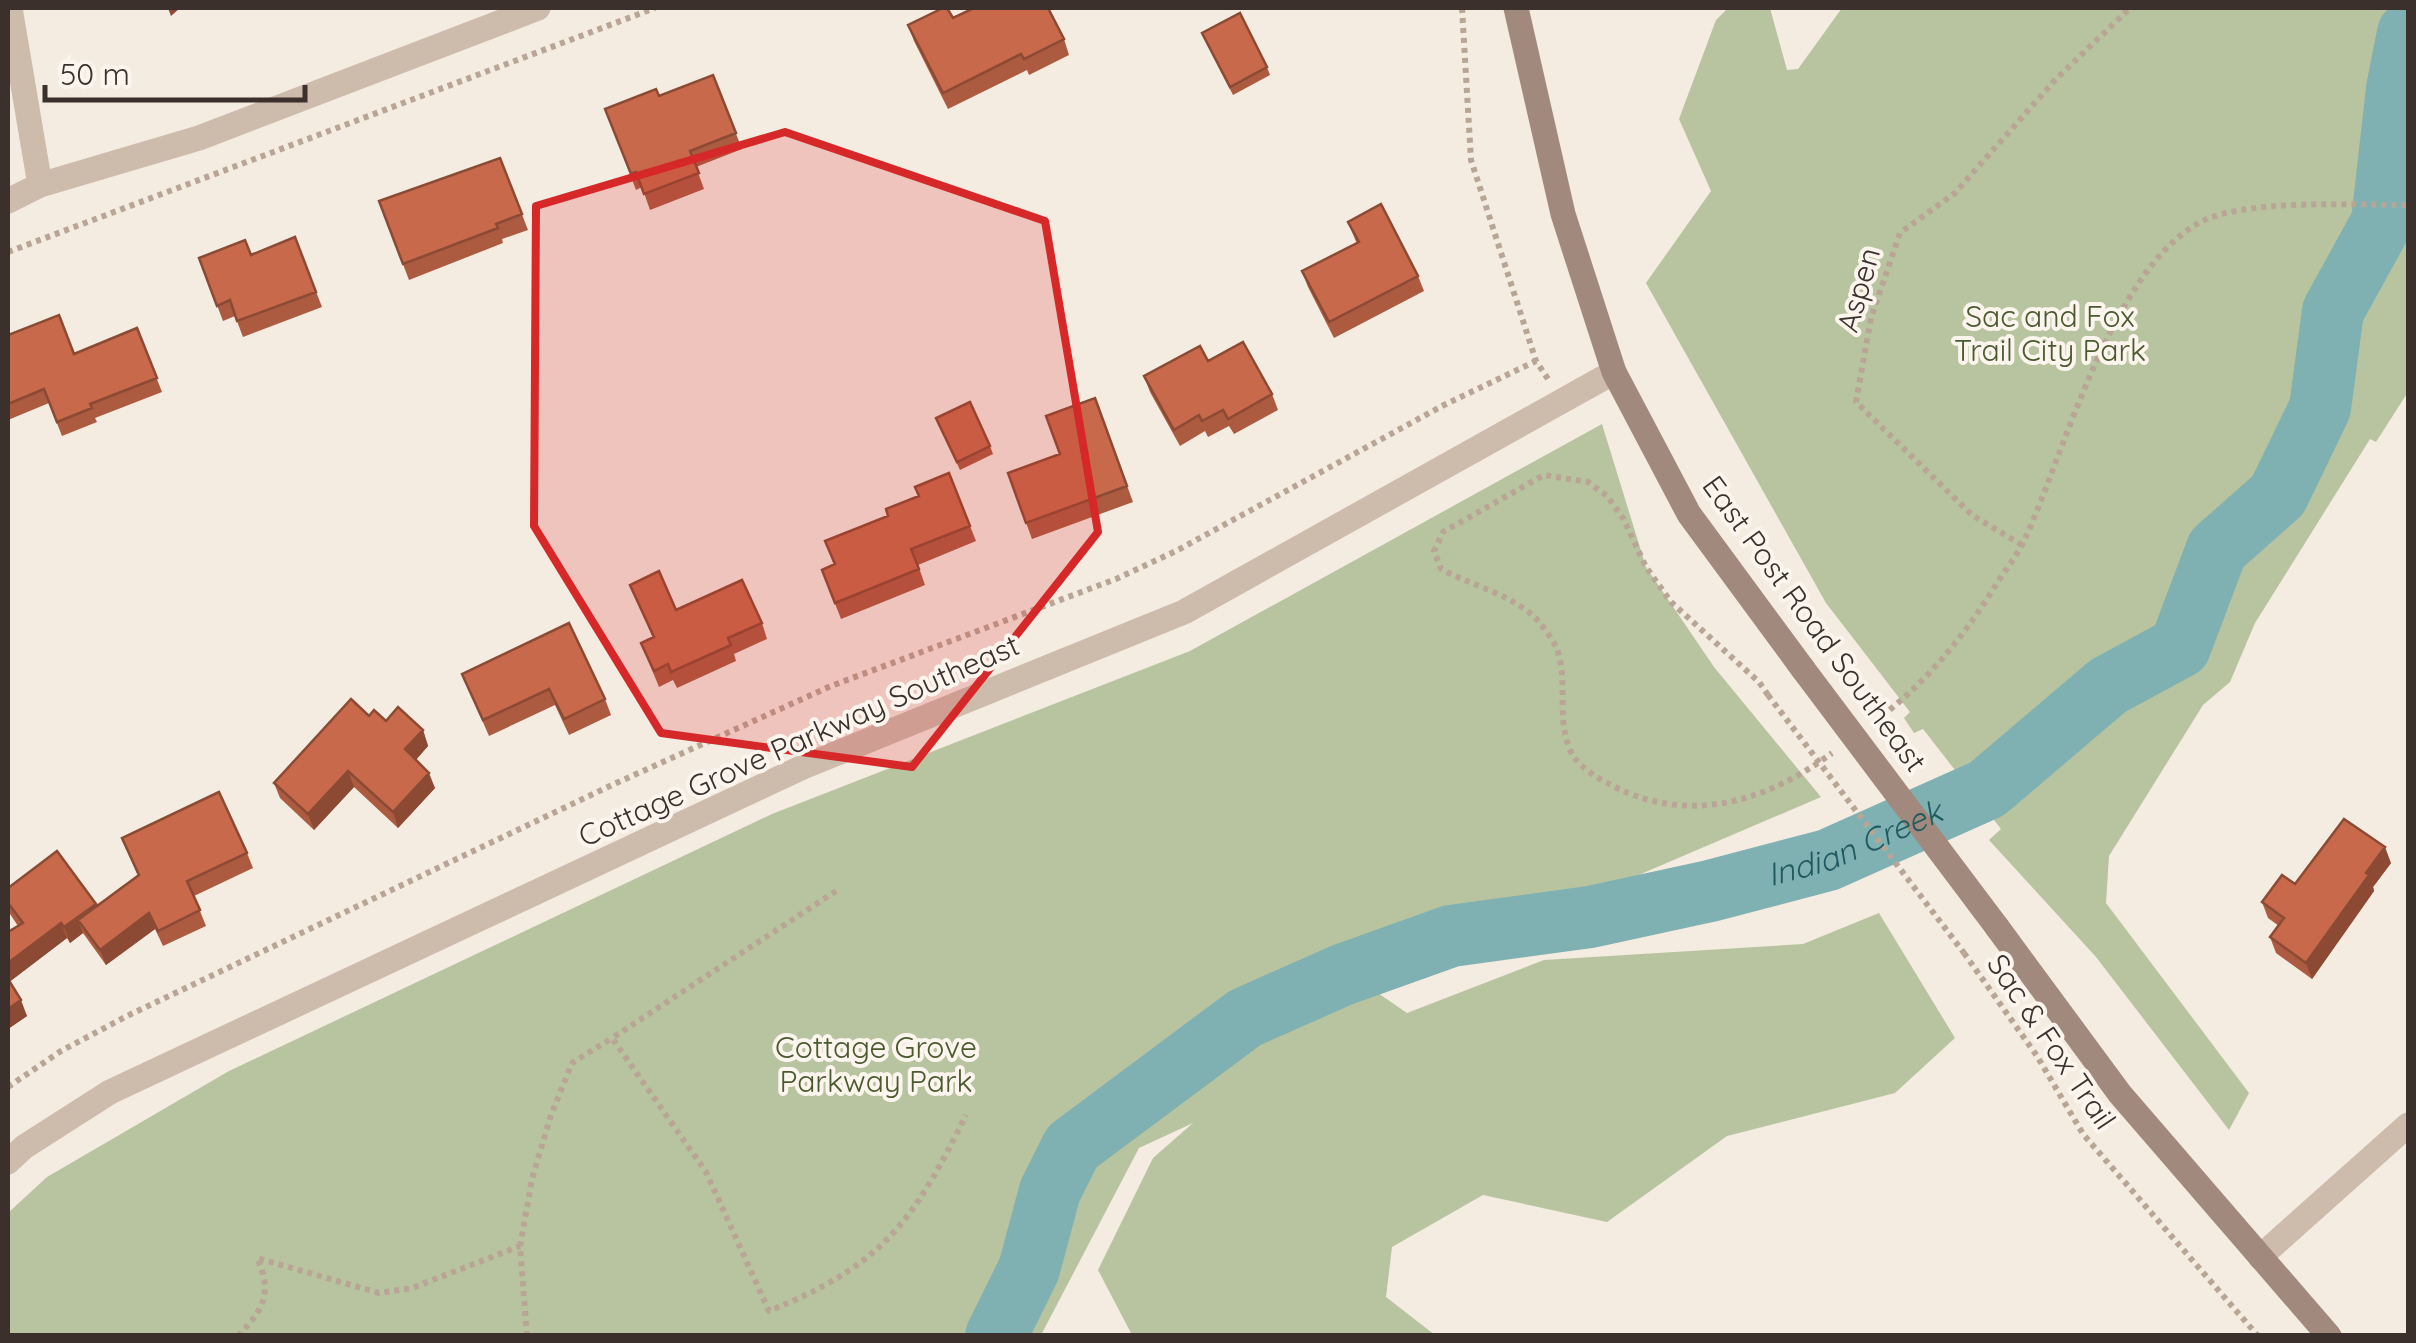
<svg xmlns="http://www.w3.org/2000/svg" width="2416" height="1343" font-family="Quicksand,sans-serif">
<rect width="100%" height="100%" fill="#f4ebe1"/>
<path fill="#b8c4a0" d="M 1728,8 L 1770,8 L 1787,70 L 1798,69 L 1842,8 L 2408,8 L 2408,392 L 2376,442 L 2370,439 L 2255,623 L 2230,682 L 2203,705 L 2109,856 L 2106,903 L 2249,1093 L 2229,1130 L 2096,957 L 1989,840 L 2001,829 L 1923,729 L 1914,733 L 1904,718 L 1910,712 L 1826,603 L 1646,283 L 1711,191 L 1679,119 L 1716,20 Z
M 1602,424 L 1646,567 L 1714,667 L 1821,797 L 1372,989 L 1407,1013 L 1544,960 L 1803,944 L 1879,913 L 1955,1038 L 1895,1093 L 1727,1136 L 1607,1222 L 1483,1195 L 1392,1247 L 1386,1297 L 1435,1335 L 1132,1335 L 1098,1270 L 1153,1158 L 1193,1123 L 1139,1148 L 1041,1335 L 8,1335 L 8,1213 L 47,1177 L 229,1071 L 772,814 L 1190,651 Z"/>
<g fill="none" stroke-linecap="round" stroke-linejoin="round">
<path stroke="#7fb0b2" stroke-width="62" id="s1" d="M 996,1336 L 1029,1269 L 1050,1191 L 1072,1147 L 1245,1018 L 1342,975 L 1451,936 L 1590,917 L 1710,891 L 1828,860 L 1987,789 L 2108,686 L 2180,647 L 2217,549 L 2278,495 L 2320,408 L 2333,311 L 2382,222 L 2397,89 L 2408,33"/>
<path stroke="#b9a596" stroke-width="6" stroke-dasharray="5 5" stroke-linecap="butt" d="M 1462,8 L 1471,160 L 1536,361 L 1548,379
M 8,252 L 655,8
M 2022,545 L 1972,515 L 1856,402 L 1871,318 L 1900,233 L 1955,193 L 2055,80 L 2130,8
M 1768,695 L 1759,682 L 1671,602 L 1646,567 L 1623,518 L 1607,496 L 1588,482 L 1544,475 L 1443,532 L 1434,551 L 1441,569 C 1472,586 1516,595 1540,623 C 1545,630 1554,641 1557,649 C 1569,682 1555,721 1572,754 C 1580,768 1599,779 1613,786 C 1689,825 1766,802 1832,753
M 1874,722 C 1927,683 1965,635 1999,580 C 2008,567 2017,555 2024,541 C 2065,452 2110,275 2197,224 C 2240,198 2357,205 2408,205
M 836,891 L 612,1038 L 706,1172 L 769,1311 C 883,1265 913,1222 966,1115
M 1964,953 L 2037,1056 L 2083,1134 L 2258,1336
M 8,1087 L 61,1051 L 127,1016 L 612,785 L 831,686 L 1116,579 L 1176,551 L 1444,405 L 1536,361
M 238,1336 C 264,1309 273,1292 257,1258 L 379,1293 L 412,1288 L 520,1246
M 527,1336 L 520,1246 L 532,1179 L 551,1115 L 572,1063 L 612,1038"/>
<path stroke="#cdbbac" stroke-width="25" d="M 10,8 L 40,185
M 8,201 L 40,185 L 199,138 L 538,8
M 8,1162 L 24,1147 L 110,1092 L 803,767 L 1184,612 L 1614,372
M 2260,1257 L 2408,1125"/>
<path stroke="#a18a7d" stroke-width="25" d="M 1516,8 L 1563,214 L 1614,372 L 1689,514 L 1803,669
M 1997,927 L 2120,1094 L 2329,1336"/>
<path stroke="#b9a596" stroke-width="6" stroke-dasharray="5 5" stroke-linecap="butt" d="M 1768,695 L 1964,953"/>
<path stroke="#a18a7d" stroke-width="25" d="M 1803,669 L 1997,927"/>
</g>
<path fill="#ac5a40" d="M 953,18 L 1064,39 L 1069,55 L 1029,75 L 1027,70 L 948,109 L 914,41 L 908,25 Z
M 1202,33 L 1267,67 L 1270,75 L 1233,95 Z
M 713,75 L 742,149 L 696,167 L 704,189 L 650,210 L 642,187 L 636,190 L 605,109 L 659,96 Z
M 500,158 L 528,230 L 502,239 L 503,243 L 409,280 L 379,201 Z
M 1348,222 L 1418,276 L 1424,291 L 1334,338 L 1308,287 L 1302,271 L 1357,244 Z
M 295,237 L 322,307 L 243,337 L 235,316 L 223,321 L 199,258 L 251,255 Z
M 137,328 L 162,392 L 95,418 L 97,422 L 62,436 L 49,403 L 8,420 L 8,335 L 74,354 Z
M 1208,361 L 1272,394 L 1278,410 L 1234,434 L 1229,426 L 1208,437 L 1205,431 L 1180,446 L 1150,392 L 1144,376 Z
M 1095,398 L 1133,502 L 1032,539 L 1008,473 L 1060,454 Z
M 936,418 L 990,446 L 993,454 L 960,470 Z
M 949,473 L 976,541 L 918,565 L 925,585 L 841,619 L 822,570 L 834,565 L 825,541 L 888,516 L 919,496 Z
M 630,585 L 676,610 L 762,623 L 767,639 L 734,654 L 736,661 L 677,688 L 673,680 L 659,687 L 641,643 L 653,638 Z
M 462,674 L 605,699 L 611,715 L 569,735 L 555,705 L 489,736 Z
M 369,716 L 423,730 L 428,746 L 416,760 L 435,788 L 398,828 L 354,787 L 314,830 L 280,798 L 274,783 Z
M 122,838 L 247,853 L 253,868 L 194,896 L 206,926 L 163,946 L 155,929 L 106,965 L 83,933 L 70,943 L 67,938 L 9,982 L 27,1016 L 8,1029 L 8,932 L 18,926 L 8,911 L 8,888 L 97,906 L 138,876 Z
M 2391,863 L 2373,887 L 2374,891 L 2312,979 L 2276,953 L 2270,937 L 2279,926 L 2268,918 L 2262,902 L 2295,884 Z"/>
<path fill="#8c4a34" d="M 168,8 L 180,8 L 171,16 Z
M 423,730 L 428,746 L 411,765 L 405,749 Z
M 348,771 L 354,787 L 314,830 L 308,814 Z
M 429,773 L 435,788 L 398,828 L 393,812 Z
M 2385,847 L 2391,863 L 2373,887 L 2374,891 L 2312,979 L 2306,963 Z
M 96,904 L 102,919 L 78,920 L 83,933 L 70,943 L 64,927 Z
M 149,913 L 155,929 L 106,965 L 100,950 Z
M 61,923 L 67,938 L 8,983 L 8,963 Z
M 21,1000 L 27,1016 L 8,1029 L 8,1009 Z"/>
<path fill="#c8694b" stroke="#8c4a34" stroke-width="2.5" d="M 943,8 L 947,8 L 953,18 L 974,8 L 1048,8 L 1064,39 L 1024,59 L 1021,54 L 943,93 L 908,25 Z
M 1240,13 L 1267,67 L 1230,87 L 1202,33 Z
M 713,75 L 736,133 L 690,151 L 699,173 L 644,194 L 636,172 L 631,174 L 605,109 L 656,89 L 659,96 Z
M 500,158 L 522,214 L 496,224 L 498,228 L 403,264 L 379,201 Z
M 1381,204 L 1418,276 L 1329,322 L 1302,271 L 1359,242 L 1348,222 Z
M 295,237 L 316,292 L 237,321 L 230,300 L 217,306 L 199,258 L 245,240 L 251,255 Z
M 59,315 L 74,354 L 137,328 L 157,378 L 90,404 L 92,408 L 57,422 L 44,389 L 8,404 L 8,335 Z
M 1243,342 L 1272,394 L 1228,419 L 1223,410 L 1202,421 L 1199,415 L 1174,430 L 1144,376 L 1200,346 L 1208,361 Z
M 1095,398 L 1127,486 L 1026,523 L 1008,473 L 1060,454 L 1046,416 Z
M 970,402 L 990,446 L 957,462 L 936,418 Z
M 949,473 L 970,526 L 911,549 L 919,569 L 835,603 L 822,570 L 835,564 L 825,541 L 888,516 L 886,509 L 919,496 L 915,487 Z
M 659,571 L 676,610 L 742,580 L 762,623 L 728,638 L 731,645 L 671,672 L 668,664 L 654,671 L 641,643 L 654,637 L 630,585 Z
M 569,623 L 605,699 L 564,719 L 549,689 L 483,720 L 462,674 Z
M 351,699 L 369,716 L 374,710 L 386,721 L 398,707 L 423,730 L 405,749 L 429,773 L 393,812 L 348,771 L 308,814 L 274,783 Z
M 219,792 L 247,853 L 187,881 L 200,910 L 158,931 L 149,913 L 100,950 L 78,920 L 139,875 L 122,838 Z
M 2344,819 L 2385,847 L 2366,873 L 2369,875 L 2306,963 L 2270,937 L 2284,918 L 2262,902 L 2282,875 L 2295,884 Z
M 57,851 L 96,904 L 64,927 L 61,923 L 8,963 L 8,932 L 23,923 L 8,903 L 8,888 Z
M 8,979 L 21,1000 L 8,1009 Z"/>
<path fill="#d62828" fill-opacity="0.2" stroke="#d62828" stroke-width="8" stroke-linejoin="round" d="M 785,132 L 1045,221 L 1098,532 L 912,767 L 661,733 L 534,526 L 536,206 Z"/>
<g text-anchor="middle" stroke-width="8" stroke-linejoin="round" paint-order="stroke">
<g font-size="30" fill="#3b302b" stroke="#fbf5ee">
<text transform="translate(1859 290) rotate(-74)" y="10">Aspen</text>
<text transform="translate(1814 624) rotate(54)" y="10">East Post Road Southeast</text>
<text transform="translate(799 741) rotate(-24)" y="10">Cottage Grove Parkway Southeast</text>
<text transform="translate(2051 1042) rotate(56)" y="10">Sac &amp; Fox Trail</text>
</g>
<g font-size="30" fill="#4a5a2e" stroke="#fbf5ee">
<text x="2050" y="327">Sac and Fox<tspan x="2050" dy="34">Trail City Park</tspan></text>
<text x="876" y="1058">Cottage Grove<tspan x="876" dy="34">Parkway Park</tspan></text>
</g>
<g font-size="32" font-style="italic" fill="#1f5a5e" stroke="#fbf5ee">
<text dy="11" stroke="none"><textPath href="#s1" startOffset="1058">Indian Creek</textPath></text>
</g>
</g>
<rect width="2416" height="1343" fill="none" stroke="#3b302b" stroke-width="20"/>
<path d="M45 85v15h260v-15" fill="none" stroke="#3b302b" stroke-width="5"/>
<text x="60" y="85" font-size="30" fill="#3b302b" stroke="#fbf5ee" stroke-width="8" paint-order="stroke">50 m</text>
</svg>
